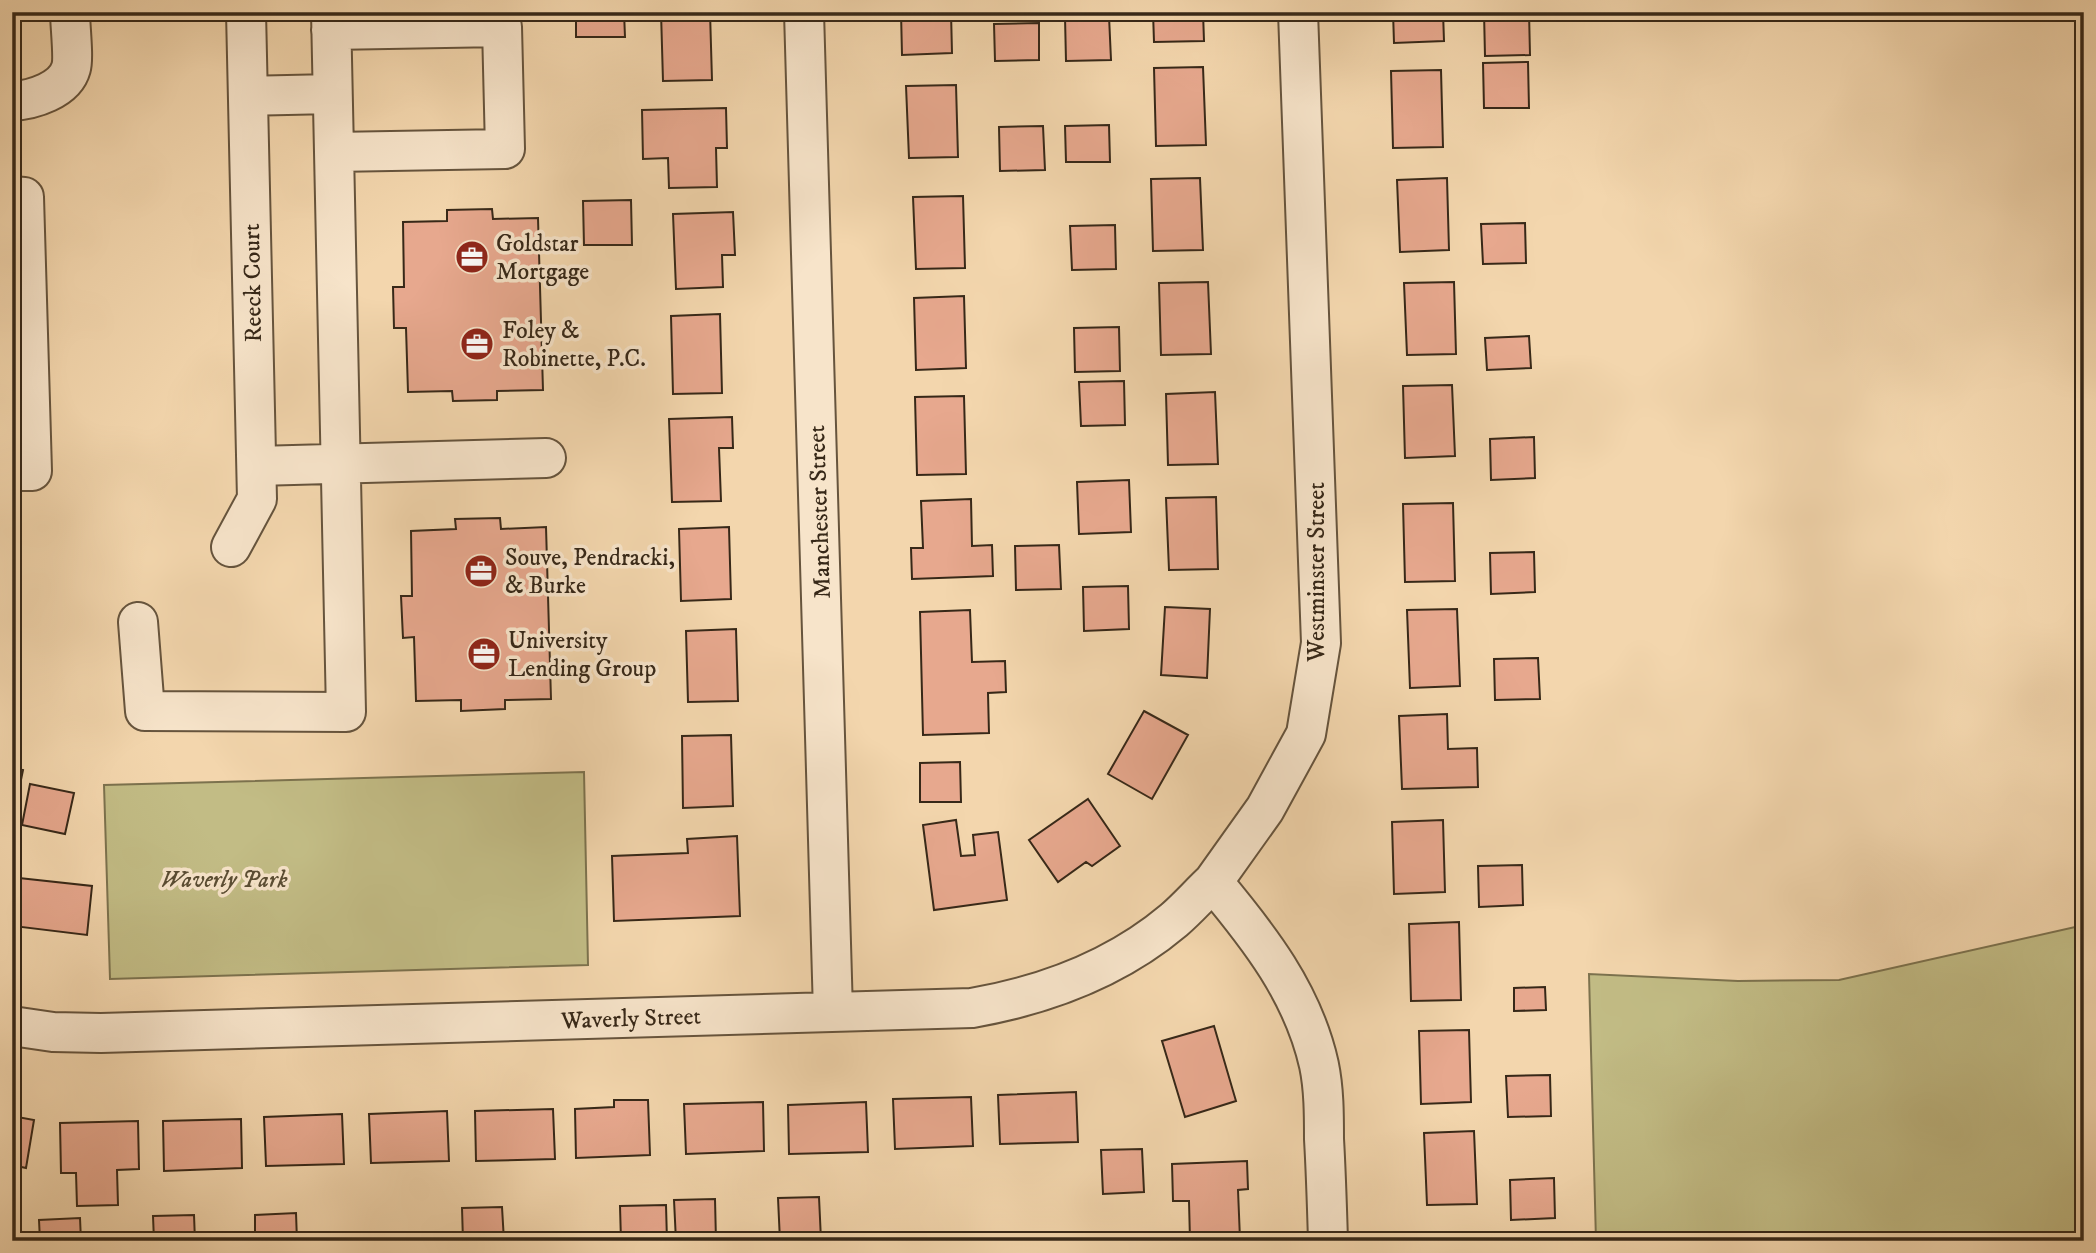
<svg xmlns="http://www.w3.org/2000/svg" width="2096" height="1253" font-family="'IM FELL DW Pica',serif">
<rect width="100%" height="100%" fill="#f3d6ad"/>
<filter id="stains"><feTurbulence type="fractalNoise" baseFrequency=".00286" numOctaves="4"/><feColorMatrix values="0 0 0 0 .2 0 0 0 0 .09 0 0 0 0 .02 0 0 0 .5 -.17"/></filter>
<radialGradient id="worn" r=".72"><stop offset=".6" stop-color="#630" stop-opacity="0"/><stop offset="1" stop-color="#630" stop-opacity=".3"/></radialGradient>
<path fill="#c2bc85" stroke="#7c724e" stroke-width="2" d="M 584,772 L 588,965 L 110,979 L 104,785 Z
M 2084,925 L 2084,1241 L 1596,1241 L 1589,974 L 1738,981 L 1839,980 Z"/>
<path fill="#e7a88e" stroke="#372818" stroke-width="2" d="M 576,12 L 624,12 L 625,37 L 576,37 Z
M 661,12 L 710,12 L 712,80 L 663,81 Z
M 901,12 L 951,12 L 952,53 L 902,55 Z
M 1153,12 L 1203,12 L 1204,41 L 1154,42 Z
M 1393,12 L 1443,12 L 1444,41 L 1394,43 Z
M 1484,12 L 1529,12 L 1530,55 L 1485,56 Z
M 1109,16 L 1111,60 L 1066,61 L 1065,17 Z
M 1039,23 L 1039,60 L 995,61 L 994,24 Z
M 1528,62 L 1529,108 L 1484,108 L 1483,63 Z
M 1203,67 L 1206,145 L 1156,146 L 1154,68 Z
M 1441,70 L 1443,147 L 1393,148 L 1391,71 Z
M 956,85 L 958,157 L 909,158 L 906,86 Z
M 726,108 L 727,148 L 716,148 L 717,187 L 669,188 L 668,158 L 643,159 L 642,110 Z
M 1109,125 L 1110,162 L 1066,162 L 1065,126 Z
M 1043,126 L 1045,170 L 1000,171 L 999,127 Z
M 1200,178 L 1203,250 L 1153,251 L 1151,179 Z
M 1447,178 L 1449,250 L 1400,252 L 1397,180 Z
M 963,196 L 965,268 L 916,269 L 913,197 Z
M 631,200 L 632,245 L 584,245 L 583,201 Z
M 492,209 L 493,219 L 538,218 L 543,390 L 497,391 L 497,400 L 453,401 L 452,391 L 408,392 L 406,328 L 394,328 L 393,287 L 404,287 L 403,222 L 447,221 L 447,210 Z
M 733,212 L 735,255 L 722,255 L 723,287 L 676,289 L 673,214 Z
M 1525,223 L 1526,263 L 1483,264 L 1481,224 Z
M 1115,225 L 1116,269 L 1072,270 L 1070,226 Z
M 1208,282 L 1211,354 L 1161,355 L 1159,283 Z
M 1454,282 L 1456,354 L 1407,355 L 1404,283 Z
M 964,296 L 966,368 L 916,370 L 914,298 Z
M 720,314 L 722,393 L 673,394 L 671,316 Z
M 1119,327 L 1120,371 L 1075,372 L 1074,328 Z
M 1529,336 L 1531,368 L 1487,370 L 1485,338 Z
M 1124,381 L 1125,425 L 1081,426 L 1079,382 Z
M 1452,385 L 1455,456 L 1405,458 L 1403,386 Z
M 1215,392 L 1218,464 L 1168,465 L 1166,394 Z
M 964,396 L 966,474 L 917,475 L 915,397 Z
M 732,417 L 733,448 L 719,448 L 721,501 L 672,502 L 669,419 Z
M 1534,437 L 1535,478 L 1491,480 L 1490,439 Z
M 1129,480 L 1131,532 L 1079,534 L 1077,482 Z
M 1216,497 L 1218,569 L 1169,570 L 1166,498 Z
M 971,499 L 972,546 L 992,545 L 993,576 L 912,579 L 911,548 L 923,548 L 921,501 Z
M 1453,503 L 1455,581 L 1405,582 L 1403,504 Z
M 500,518 L 501,529 L 546,527 L 551,699 L 505,700 L 505,709 L 461,711 L 461,700 L 416,701 L 414,637 L 403,638 L 401,596 L 412,596 L 411,531 L 456,529 L 455,519 Z
M 729,527 L 731,599 L 681,601 L 679,529 Z
M 1059,545 L 1061,589 L 1016,590 L 1015,546 Z
M 1534,552 L 1535,592 L 1491,594 L 1490,553 Z
M 1128,586 L 1129,629 L 1084,631 L 1083,587 Z
M 1165,607 L 1210,609 L 1207,678 L 1161,675 Z
M 1457,609 L 1460,686 L 1410,688 L 1407,610 Z
M 970,610 L 972,662 L 1005,661 L 1006,692 L 988,693 L 989,733 L 923,735 L 920,612 Z
M 736,629 L 738,701 L 688,702 L 686,631 Z
M 1538,658 L 1540,699 L 1495,700 L 1494,659 Z
M 1144,711 L 1188,735 L 1152,799 L 1108,774 Z
M 1447,714 L 1448,749 L 1477,748 L 1478,787 L 1402,789 L 1399,716 Z
M 731,735 L 733,806 L 683,808 L 682,736 Z
M 960,762 L 961,802 L 920,802 L 920,763 Z
M 12,768 L 23,770 L 14,814 L 12,814 Z
M 30,784 L 74,793 L 65,834 L 22,825 Z
M 1088,799 L 1120,846 L 1092,866 L 1086,862 L 1058,882 L 1029,840 Z
M 956,820 L 961,856 L 975,855 L 973,835 L 998,832 L 1007,900 L 934,910 L 923,825 Z
M 1443,820 L 1445,892 L 1394,894 L 1392,822 Z
M 737,836 L 740,916 L 614,921 L 612,856 L 688,853 L 687,839 Z
M 1522,865 L 1523,905 L 1479,907 L 1478,866 Z
M 19,878 L 92,886 L 87,935 L 13,926 Z
M 1459,922 L 1461,1000 L 1411,1001 L 1409,924 Z
M 1545,987 L 1546,1010 L 1514,1011 L 1514,988 Z
M 1214,1026 L 1236,1101 L 1185,1117 L 1162,1041 Z
M 1469,1030 L 1471,1102 L 1421,1104 L 1419,1031 Z
M 1550,1075 L 1551,1116 L 1508,1117 L 1506,1076 Z
M 1076,1092 L 1078,1142 L 1000,1144 L 998,1095 Z
M 971,1097 L 973,1146 L 895,1149 L 893,1099 Z
M 614,1100 L 648,1100 L 650,1155 L 576,1158 L 575,1109 L 614,1107 Z
M 763,1102 L 764,1151 L 686,1154 L 684,1104 Z
M 866,1102 L 868,1152 L 789,1154 L 788,1105 Z
M 553,1109 L 555,1159 L 476,1161 L 475,1111 Z
M 447,1111 L 449,1161 L 371,1163 L 369,1114 Z
M 342,1114 L 344,1164 L 266,1166 L 264,1117 Z
M 12,1116 L 34,1120 L 26,1168 L 12,1165 Z
M 241,1119 L 242,1168 L 164,1171 L 163,1121 Z
M 138,1121 L 139,1169 L 117,1170 L 118,1205 L 77,1206 L 76,1173 L 61,1173 L 60,1123 Z
M 1474,1131 L 1477,1204 L 1427,1205 L 1424,1133 Z
M 1142,1149 L 1144,1192 L 1103,1194 L 1101,1150 Z
M 1247,1161 L 1248,1189 L 1238,1190 L 1240,1239 L 1190,1240 L 1189,1201 L 1173,1201 L 1172,1164 Z
M 1554,1178 L 1555,1218 L 1511,1220 L 1510,1180 Z
M 819,1197 L 821,1240 L 780,1241 L 778,1198 Z
M 715,1199 L 716,1241 L 676,1241 L 674,1200 Z
M 666,1205 L 667,1241 L 621,1241 L 620,1206 Z
M 502,1207 L 504,1241 L 463,1241 L 462,1208 Z
M 296,1213 L 297,1241 L 255,1241 L 255,1215 Z
M 194,1215 L 195,1241 L 154,1241 L 153,1216 Z
M 80,1218 L 81,1241 L 40,1241 L 39,1220 Z
M 1477,1233 L 1478,1241 L 1427,1241 L 1427,1235 Z"/>
<g fill="none" stroke-linecap="round" stroke-linejoin="round">
<defs>
<path id="minor" d="M 804,12 L 833,1012
M 1298,12 L 1321,643 L 1306,734 L 1265,809 L 1213,882 C 1259,937 1303,993 1319,1065 C 1324,1089 1324,1115 1324,1139 C 1326,1173 1327,1207 1328,1241
M 331,30 L 502,27 L 505,149 L 334,152
M 248,96 L 332,94
M 12,101 C 33,100 65,90 71,68 C 74,58 70,25 70,12
M 12,196 L 24,197 L 32,471 L 12,471
M 257,466 L 546,458
M 231,547 L 257,499 L 246,12
M 138,622 L 145,711 L 346,712 L 331,12
M 12,1026 L 53,1032 L 101,1033 L 972,1008 C 1046,995 1116,969 1174,920 C 1188,908 1200,894 1213,882"/>
</defs>
<use href="#minor" stroke="#66543d" stroke-width="42"/>
<use href="#minor" stroke="#f7e4ca" stroke-width="38"/>
</g>
<defs>
<symbol id="office-disc" viewBox="-11 -11 22 22"><circle r="9.5" fill="#8f2418" stroke="#f7e4ca"/><path d="M-6-3h4V-5.5h4V-3h4V5H-6ZM-1-4.5V-3h2v-1.5ZM-6 0V1H6V0Z" fill="#fff"/></symbol>
</defs>
<g fill-rule="evenodd">
<use href="#office-disc" x="453" y="238" width="38" height="38"/>
<use href="#office-disc" x="458" y="325" width="38" height="38"/>
<use href="#office-disc" x="462" y="552" width="38" height="38"/>
<use href="#office-disc" x="465" y="635" width="38" height="38"/>
</g>
<g text-anchor="middle" stroke-width="7" stroke-linejoin="round" paint-order="stroke">
<g font-size="24" fill="#372818" stroke="#f7e4ca" text-anchor="start">
<text x="496" y="251">Goldstar<tspan x="496" dy="28">Mortgage</tspan></text>
<text x="502" y="338">Foley &amp;<tspan x="502" dy="28">Robinette, P.C.</tspan></text>
<text x="505" y="565">Souve, Pendracki,<tspan x="505" dy="28">&amp; Burke</tspan></text>
<text x="508" y="648">University<tspan x="508" dy="28">Lending Group</tspan></text>
</g>
<g font-size="24" fill="#372818" stroke="#f7e4ca">
<text transform="translate(252 283) rotate(-91)" y="8">Reeck Court</text>
<text transform="translate(819 512) rotate(-92)" y="8">Manchester Street</text>
<text transform="translate(1316 572) rotate(-90)" y="8">Westminster Street</text>
<text transform="translate(631 1018) rotate(-2)" y="8">Waverly Street</text>
</g>
<g font-size="24" font-style="italic" fill="#5a4d33" stroke="#f7e4ca">
<text x="224" y="887">Waverly Park</text>
</g>
</g>
<rect width="2096" height="1253" fill="none" stroke="#f3d6ad" stroke-width="42"/>
<rect x="14" y="14" width="2068" height="1225" fill="none" stroke="#372818" stroke-width="3.5"/>
<rect x="21" y="21" width="2054" height="1211" fill="none" stroke="#372818" stroke-width="2"/>
<rect width="100%" height="100%" filter="url(#stains)"/>
<rect width="100%" height="100%" fill="url(#worn)"/>
</svg>
